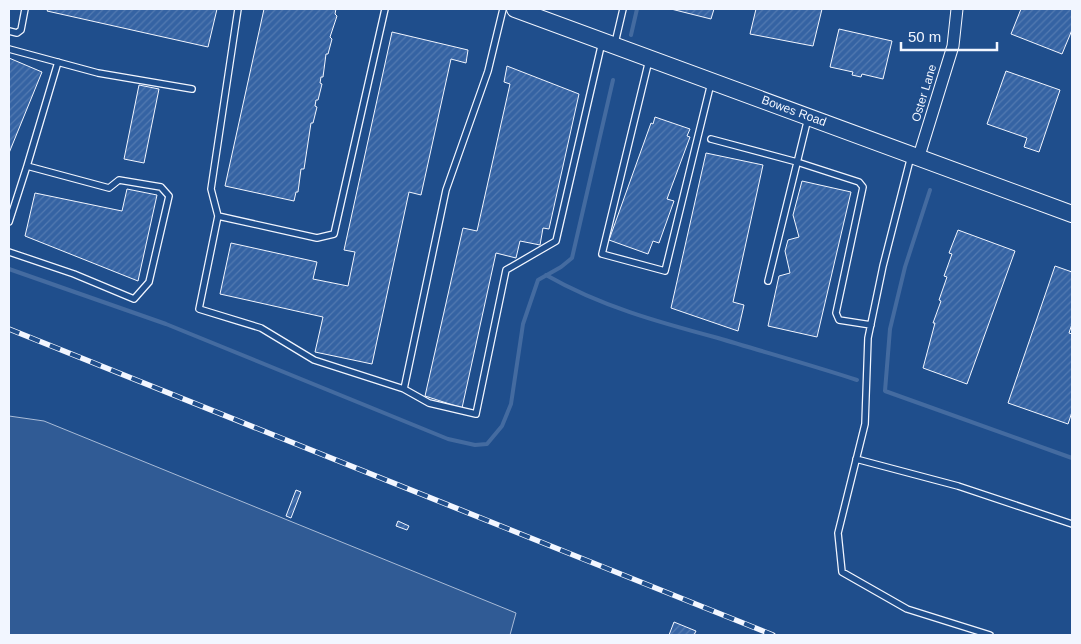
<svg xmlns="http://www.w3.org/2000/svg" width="1081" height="644" font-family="Arial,sans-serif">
<defs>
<pattern id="building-hatch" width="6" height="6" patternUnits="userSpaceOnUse" patternTransform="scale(1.25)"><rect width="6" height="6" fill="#3563a3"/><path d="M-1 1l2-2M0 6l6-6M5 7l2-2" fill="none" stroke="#537ab1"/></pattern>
</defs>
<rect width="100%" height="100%" fill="#1f4e8c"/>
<path fill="#305b95" stroke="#a8bbd7" d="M 9,416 L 44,421 L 516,613 L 510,635 L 9,635 Z"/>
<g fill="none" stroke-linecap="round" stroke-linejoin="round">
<path stroke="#446ba0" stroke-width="4" d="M 631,35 L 637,9
M 930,190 L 905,267 L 890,329 L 885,391 L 1072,458
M 9,269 L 166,324 L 448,439 L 475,445 L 487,444 L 502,426 L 511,404 L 523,324 L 538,280 L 561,267 L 572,258 L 613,80
M 546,275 C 600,306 658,322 718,338 C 764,352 811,365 857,380"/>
</g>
<path fill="url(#building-hatch)" stroke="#f2f6ff" d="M 48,9 L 217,9 L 208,47 L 47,11 Z
M 264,9 L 336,9 L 335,14 L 337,16 L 330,37 L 332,39 L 328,54 L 326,54 L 323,77 L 321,77 L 320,83 L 322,84 L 318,100 L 316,100 L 315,106 L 317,107 L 313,123 L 311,123 L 304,169 L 301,169 L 298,192 L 296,192 L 294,201 L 225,186 Z
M 671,9 L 714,9 L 711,19 Z
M 756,9 L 822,9 L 813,46 L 750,34 Z
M 1021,9 L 1072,9 L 1072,30 L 1062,54 L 1011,34 Z
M 839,29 L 892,41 L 883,79 L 862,74 L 861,77 L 852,75 L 853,72 L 830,67 Z
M 392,32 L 468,50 L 466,63 L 451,59 L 421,195 L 409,192 L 372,364 L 315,352 L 323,317 L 220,294 L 231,243 L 317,262 L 313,279 L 348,286 L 355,252 L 344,250 Z
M 9,58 L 42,72 L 9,153 Z
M 507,66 L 579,94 L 549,229 L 543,228 L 540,245 L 520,241 L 516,258 L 496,253 L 462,408 L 425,396 L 463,228 L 477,231 L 510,84 L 504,82 Z
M 1006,71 L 1060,90 L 1039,152 L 1024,147 L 1027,138 L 987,124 Z
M 139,85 L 159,89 L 144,163 L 124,159 Z
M 655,117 L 690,129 L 687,136 L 690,137 L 667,199 L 674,201 L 659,243 L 653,241 L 648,254 L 609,240 L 651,123 L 653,124 Z
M 706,153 L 763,165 L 733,302 L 744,305 L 738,331 L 671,308 Z
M 802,181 L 851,192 L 817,337 L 768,326 L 779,276 L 790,273 L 785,251 L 788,240 L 799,237 L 793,215 Z
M 127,189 L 157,195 L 138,281 L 25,236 L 35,193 L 122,211 Z
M 958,230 L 1015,251 L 967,384 L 923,368 L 935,323 L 933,323 L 941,301 L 939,300 L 947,277 L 944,276 L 952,254 L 949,253 Z
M 1055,266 L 1072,272 L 1072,324 L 1069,333 L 1072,334 L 1072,412 L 1068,424 L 1008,403 Z
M 296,490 L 301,492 L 291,518 L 286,516 Z
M 398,521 L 409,526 L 407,530 L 396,526 Z
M 674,622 L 696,631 L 694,635 L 669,635 Z"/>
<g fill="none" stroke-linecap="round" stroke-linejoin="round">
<defs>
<path id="lane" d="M 238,9 L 211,189 L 218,216 L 317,238 L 334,234 L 385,9
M 9,31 L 17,33 L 21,30 L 25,9
M 615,43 L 623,9
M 9,49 L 98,73 L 192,89
M 649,60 L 602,254 L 665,271 L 711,83
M 711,139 L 797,162 L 859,182 L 863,187 L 836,313 L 839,320 L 871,325
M 911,156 L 883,266 L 868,338 L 865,424 L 838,533 L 842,572 L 907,609 L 990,635
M 27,166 L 58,62
M 218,216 L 199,309 L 261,328 L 314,360 L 404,389 L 446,190 L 488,71 L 503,9
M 9,222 L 27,166 L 109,188 L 119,180 L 161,187 L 169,196 L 149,282 L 134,299 L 74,274 L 9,252
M 768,281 L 808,118
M 404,389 L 429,403 L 476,414 L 506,270 L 556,241 L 602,42
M 856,459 L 958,486 L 1072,524"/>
<path id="street" d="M 919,156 L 953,46 L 957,9"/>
<path id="secondary" d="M 515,9 L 1072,214"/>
</defs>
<use href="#lane" stroke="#f2f6ff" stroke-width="8"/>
<use href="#street" stroke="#f2f6ff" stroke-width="13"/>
<use href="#secondary" stroke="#f2f6ff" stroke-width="18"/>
<use href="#lane" stroke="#1f4e8c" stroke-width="5.5"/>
<use href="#street" stroke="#1f4e8c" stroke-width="11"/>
<use href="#secondary" stroke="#1f4e8c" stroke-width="16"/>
<defs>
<path id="rail" d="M 9,329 L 773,635"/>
</defs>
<use href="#rail" stroke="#f2f6ff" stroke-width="5.5"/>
<use href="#rail" stroke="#1f4e8c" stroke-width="4" stroke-dasharray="11" stroke-linecap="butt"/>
</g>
<g text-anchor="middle" stroke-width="4" stroke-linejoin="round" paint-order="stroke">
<g font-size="12" fill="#f2f6ff" stroke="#1f4e8c">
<text transform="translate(924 93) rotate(-73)" y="4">Oster Lane</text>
<text transform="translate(794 111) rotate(20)" y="4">Bowes Road</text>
</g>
</g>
<rect width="1081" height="644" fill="none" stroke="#f2f6ff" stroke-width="20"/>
<path d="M901 42v8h96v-8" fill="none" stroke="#f2f6ff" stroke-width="2.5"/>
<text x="908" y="42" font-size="15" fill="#f2f6ff" stroke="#1f4e8c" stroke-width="4" paint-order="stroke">50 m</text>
</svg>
